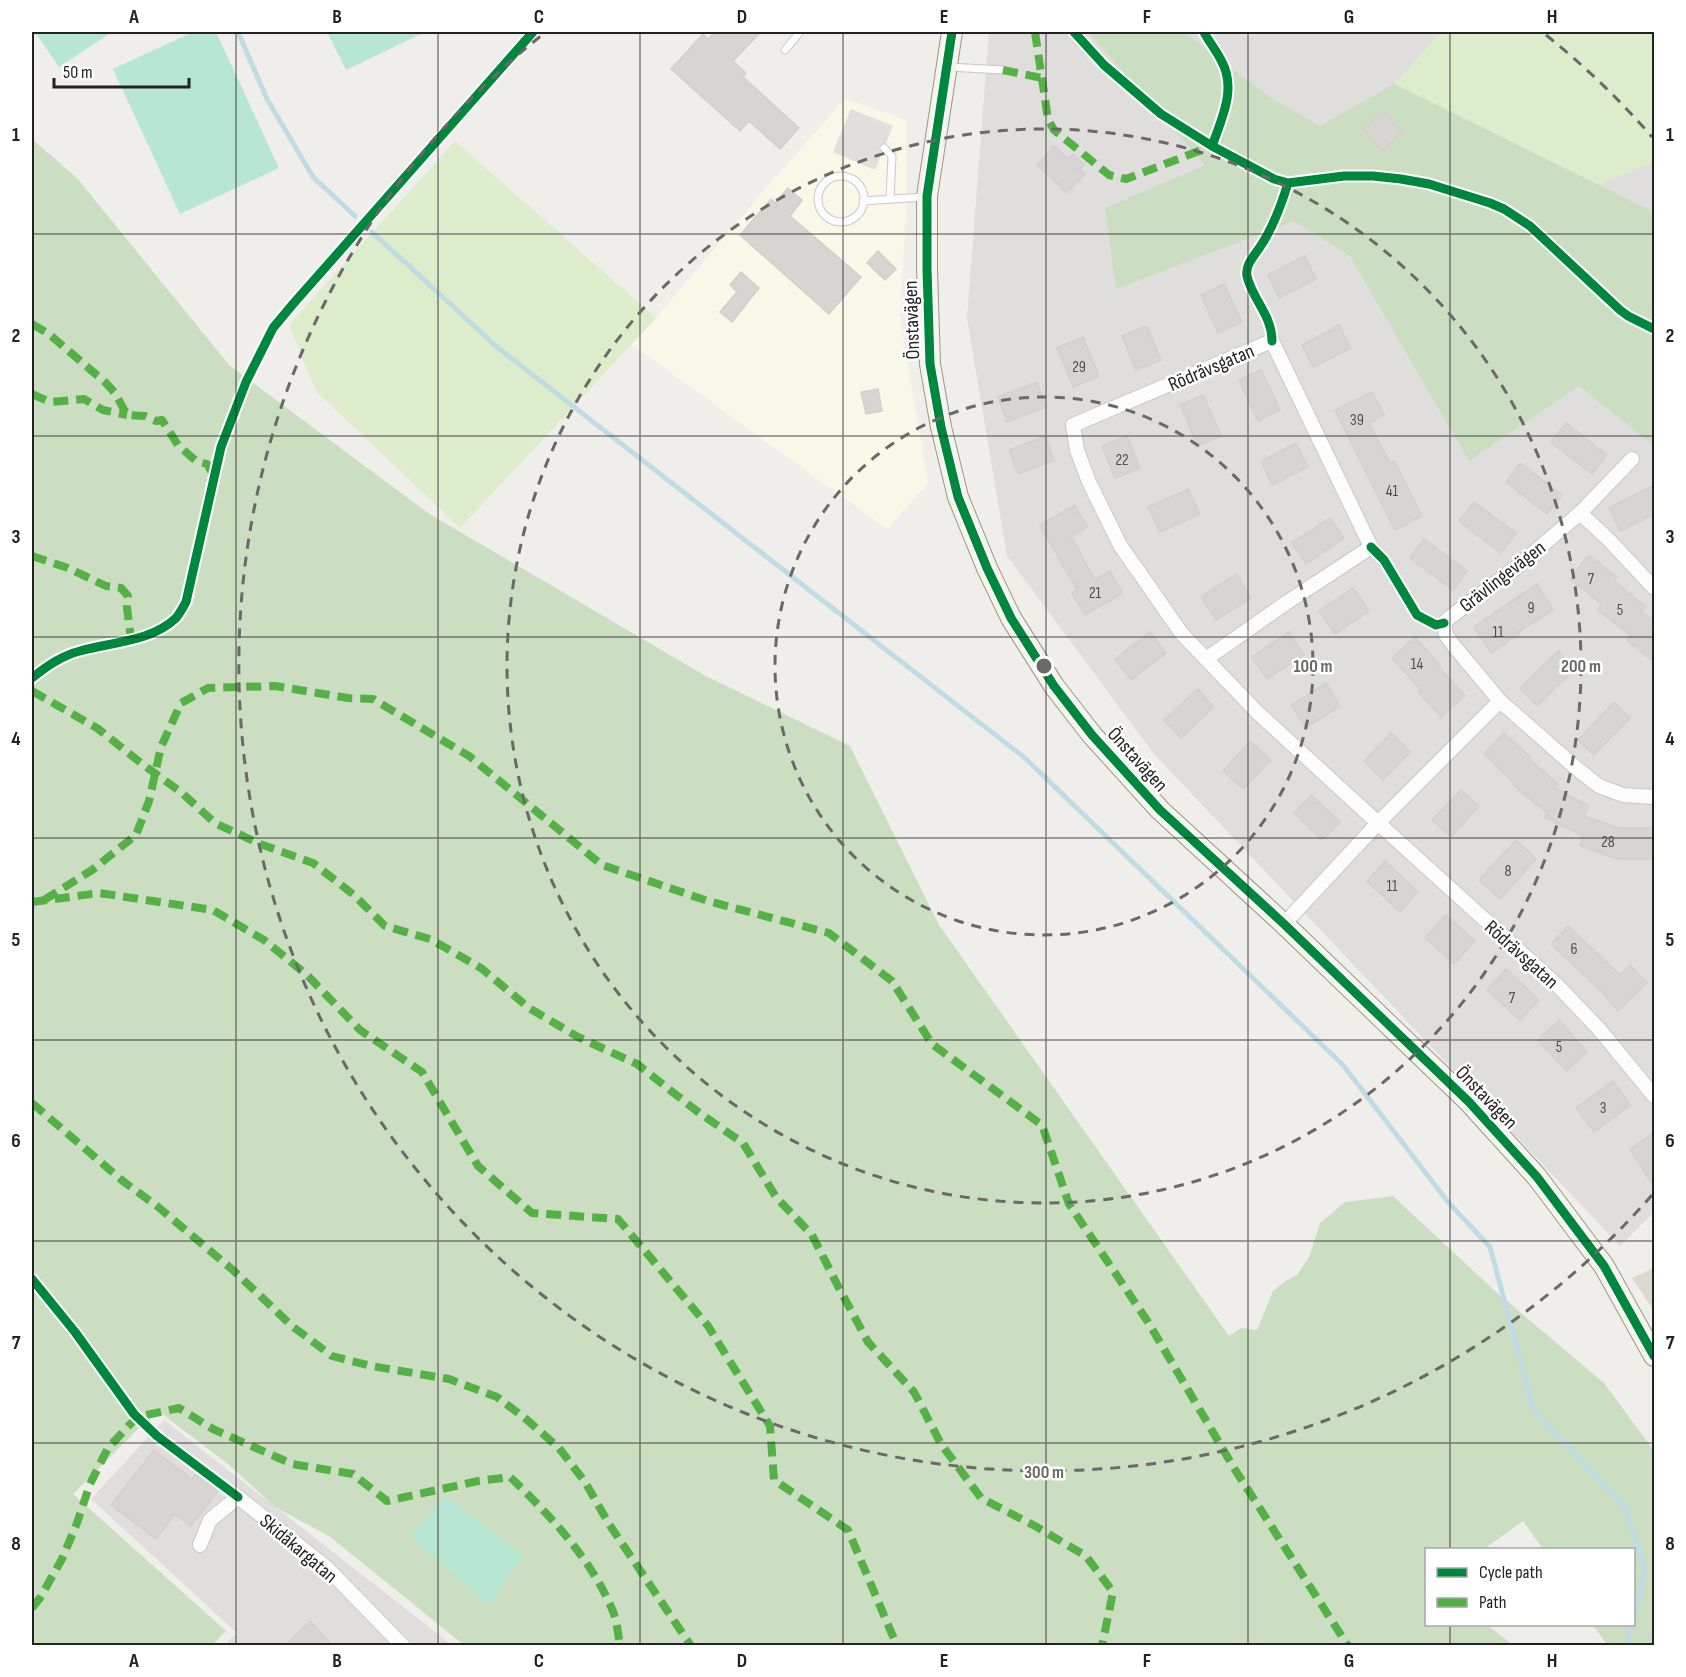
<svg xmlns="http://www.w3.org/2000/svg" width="1686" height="1677" font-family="'Sofia Sans Condensed',sans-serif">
<rect width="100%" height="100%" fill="#f0eeeb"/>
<path fill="#dfdedc" d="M 989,32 L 1654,32 L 1654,902 L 1653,903 L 1654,908 L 1654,1212 L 1620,1246 L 1154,754 L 1007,556 L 967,318 Z
M 164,1420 L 452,1645 L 224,1645 L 237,1633 L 91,1499 Z"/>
<path fill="#f8f7e8" d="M 845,99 L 906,120 L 906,215 L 900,319 L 928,483 L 887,529 L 631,344 L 656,318 L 772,181 Z"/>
<path fill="#d9d9cd" d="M 1654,1268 L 1654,1311 L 1632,1278 Z"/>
<path fill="#ddeccb" d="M 1441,32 L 1654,32 L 1654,162 L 1605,182 L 1600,186 L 1394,84 Z
M 455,141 L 656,318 L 460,528 L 316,391 L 289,325 Z"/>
<path fill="#cbdec1" d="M 1088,32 L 1184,32 L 1271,98 L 1320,126 L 1394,84 L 1654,212 L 1654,446 L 1579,386 L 1469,461 L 1350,256 L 1294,221 L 1116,289 L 1105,208 L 1205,165 Z
M 32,139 L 77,178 L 229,365 L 428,513 L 704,675 L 850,746 L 939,925 L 1229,1336 L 1241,1328 L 1257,1330 L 1273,1291 L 1287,1280 L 1297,1275 L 1309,1257 L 1320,1223 L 1345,1202 L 1393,1196 L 1495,1291 L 1604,1383 L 1654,1451 L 1654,1645 L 1607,1645 L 1593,1625 L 1634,1624 L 1634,1550 L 1543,1549 L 1523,1521 L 1484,1549 L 1426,1550 L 1426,1624 L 1487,1625 L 1513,1645 L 464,1645 L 329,1536 L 275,1507 L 228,1464 L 157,1410 L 73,1494 L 226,1631 L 212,1645 L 32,1645 Z"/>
<path fill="#b7e6d2" d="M 35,32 L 112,32 L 59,67 Z
M 193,32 L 216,32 L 279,168 L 180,214 L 113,69 Z
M 327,32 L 425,32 L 346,70 Z
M 446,1496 L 523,1555 L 489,1605 L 410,1536 Z"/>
<path fill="#e0dfde" d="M 851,109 L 893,126 L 875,170 L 833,152 Z"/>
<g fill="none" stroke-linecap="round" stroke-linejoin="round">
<path stroke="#bfdbe3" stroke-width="5" d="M 238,32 L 267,99 L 313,177 L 355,216
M 372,232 L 497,347 L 1025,758 L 1343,1065 L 1448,1202 L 1490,1247 L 1534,1411 L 1625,1507 L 1645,1571 L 1634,1618
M 1630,1646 L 1628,1643 L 1632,1624"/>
</g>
<path fill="#d7d4d2" stroke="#d3d0cc" stroke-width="1.5" d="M 715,32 L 761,32 L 733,61 L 746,73 L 743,77 L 799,128 L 780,149 L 749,121 L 740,131 L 671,69 L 703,34 L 708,39 Z
M 1384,111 L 1402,133 L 1382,151 L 1363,129 Z
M 1054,146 L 1069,159 L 1073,154 L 1084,164 L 1079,169 L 1085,174 L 1067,193 L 1037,165 Z
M 788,188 L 802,200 L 790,216 L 861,277 L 829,314 L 740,235 L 771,199 L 775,203 Z
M 878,251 L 896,269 L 885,280 L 867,263 Z
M 1305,256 L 1316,279 L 1279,298 L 1268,275 Z
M 741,272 L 759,288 L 732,322 L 720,312 L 737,292 L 730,285 Z
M 1224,284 L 1242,322 L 1218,333 L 1201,295 Z
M 1339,325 L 1351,348 L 1313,367 L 1302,345 Z
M 1147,326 L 1161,360 L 1136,370 L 1122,336 Z
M 1083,337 L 1099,376 L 1073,387 L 1057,348 Z
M 1261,370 L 1280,410 L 1258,421 L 1239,380 Z
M 1037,382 L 1046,407 L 1007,422 L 998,397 Z
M 878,389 L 882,411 L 866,414 L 861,392 Z
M 1372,392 L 1384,415 L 1369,423 L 1390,463 L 1394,461 L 1422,516 L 1395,530 L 1335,410 Z
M 1203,395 L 1221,436 L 1198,446 L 1180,405 Z
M 1566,423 L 1607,455 L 1592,474 L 1551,442 Z
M 1045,436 L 1054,460 L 1018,474 L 1009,450 Z
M 1127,436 L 1140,468 L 1115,478 L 1102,446 Z
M 1296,443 L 1308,467 L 1272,485 L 1261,461 Z
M 1520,463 L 1562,495 L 1547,514 L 1506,482 Z
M 1654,485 L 1654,514 L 1620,531 L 1609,508 Z
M 1188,489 L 1200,514 L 1160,532 L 1148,507 Z
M 1474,502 L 1516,533 L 1501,553 L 1459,521 Z
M 1075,505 L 1087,527 L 1071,536 L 1095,580 L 1110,571 L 1123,593 L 1085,615 L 1072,593 L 1077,590 L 1040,525 Z
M 1330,518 L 1344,538 L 1306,564 L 1292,543 Z
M 1424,539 L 1467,571 L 1453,590 L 1410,558 Z
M 1589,555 L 1617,577 L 1614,581 L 1645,606 L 1641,611 L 1654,622 L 1654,662 L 1627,640 L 1630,635 L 1598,610 L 1602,604 L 1570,579 Z
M 1236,574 L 1251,598 L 1216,620 L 1201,597 Z
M 1537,584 L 1553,610 L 1518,632 L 1519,634 L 1491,653 L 1474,627 Z
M 1353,588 L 1369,611 L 1335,634 L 1319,611 Z
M 1150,632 L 1166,653 L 1131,680 L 1115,659 Z
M 1289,632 L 1304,655 L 1267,679 L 1252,657 Z
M 1415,637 L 1439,664 L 1438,666 L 1465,696 L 1441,717 L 1418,691 L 1420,689 L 1392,658 Z
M 1558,651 L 1575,669 L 1537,706 L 1520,688 Z
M 1326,683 L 1340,706 L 1306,728 L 1292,705 Z
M 1198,689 L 1214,707 L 1181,738 L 1164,720 Z
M 1614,702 L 1630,718 L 1594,755 L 1578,740 Z
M 1391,733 L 1410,752 L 1383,780 L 1364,761 Z
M 1504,733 L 1530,757 L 1529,759 L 1558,784 L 1555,788 L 1589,806 L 1584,816 L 1620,828 L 1654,828 L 1654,859 L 1617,859 L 1580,846 L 1583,836 L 1545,817 L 1547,813 L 1513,785 L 1514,783 L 1484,754 Z
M 1250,741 L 1271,760 L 1243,789 L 1223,771 Z
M 1461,790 L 1479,806 L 1451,837 L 1432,820 Z
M 1311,795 L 1340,822 L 1322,840 L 1294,813 Z
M 1516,840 L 1536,859 L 1500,899 L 1479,880 Z
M 1385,861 L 1418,892 L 1400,912 L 1367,881 Z
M 1446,915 L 1475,941 L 1454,964 L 1425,938 Z
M 1568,926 L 1620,975 L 1630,965 L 1647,983 L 1618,1011 L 1602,992 L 1551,944 Z
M 1506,969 L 1539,1000 L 1520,1020 L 1487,990 Z
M 1559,1020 L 1587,1052 L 1566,1071 L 1538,1040 Z
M 1613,1081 L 1631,1105 L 1594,1132 L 1576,1108 Z
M 1654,1133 L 1654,1187 L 1630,1149 Z
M 154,1450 L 192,1479 L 197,1473 L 219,1490 L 191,1526 L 175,1514 L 156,1539 L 111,1505 Z
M 310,1621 L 333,1646 L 285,1646 Z"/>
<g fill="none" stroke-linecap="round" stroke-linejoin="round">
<defs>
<path id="lane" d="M 785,50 L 799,33 L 798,32
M 949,67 L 1003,70
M 884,148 L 892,156 L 890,199
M818 199a23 23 0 1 1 46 0a23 23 0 1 1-46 0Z
M 863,201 L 924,197"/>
<path id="street" d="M 1632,459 L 1580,513 L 1518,566 L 1449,618 L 1444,623 L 1446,635 L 1454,646 L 1500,701 L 1575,767 L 1599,786 L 1623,795 L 1654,797
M 1580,513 L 1609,540 L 1654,588
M 1206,659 L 1286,603 L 1371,547 L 1272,341 L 1073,425 L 1077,450 L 1089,482 L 1120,545 L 1182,634 L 1258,713 L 1378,823 L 1557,985 L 1599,1029 L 1654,1096
M 1284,924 L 1378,823 L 1500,701
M 200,1545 L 210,1520 L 238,1497 L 327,1568 L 403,1646"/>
<path id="secondary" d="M 952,32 L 927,196 L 927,269 L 930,364 L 941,427 L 958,497 L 987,568 L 1011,618 L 1054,686 L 1092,735 L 1160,810 L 1284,924 L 1469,1102 L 1537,1177 L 1604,1266 L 1654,1356"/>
</defs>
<use href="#lane" stroke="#c9c8c7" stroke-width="9"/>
<use href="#street" stroke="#c9c8c7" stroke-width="16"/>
<use href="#secondary" stroke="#999a82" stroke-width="22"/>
<use href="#lane" stroke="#fdfcfc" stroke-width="7"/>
<use href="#street" stroke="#fdfcfc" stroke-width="14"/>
<use href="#secondary" stroke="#f4f4ed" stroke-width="20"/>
<path stroke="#55b145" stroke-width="8" stroke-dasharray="15 8" stroke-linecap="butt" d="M 1035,32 L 1048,119 L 1054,130 L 1109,175 L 1126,179 L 1212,146
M 1003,70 L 1042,78
M 32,324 L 49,334 L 106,383 L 115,393 L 127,415 L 145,416 L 156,421 L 162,420 L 178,445 L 196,461 L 207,464 L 214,476
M 32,394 L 50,402 L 84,399 L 103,410 L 127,415
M 32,556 L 68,568 L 106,586 L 121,588 L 128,596 L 127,608 L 131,639
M 32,691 L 97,728 L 141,763 L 182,793 L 215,823 L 260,844 L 313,863 L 354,895 L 385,926 L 430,939 L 481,968 L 529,1008 L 578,1037 L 637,1064 L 698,1112 L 743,1143 L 776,1197 L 812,1235 L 840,1290 L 868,1342 L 914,1392 L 941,1444 L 981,1498 L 1035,1526 L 1086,1556 L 1113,1592 L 1102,1646
M 44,900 L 92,870 L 136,835 L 149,801 L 161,747 L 181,703 L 208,688 L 275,686 L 348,698 L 373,699 L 469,756 L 602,865 L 708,901 L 829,933 L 892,981 L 932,1044 L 1042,1125 L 1069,1204 L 1148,1322 L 1234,1468 L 1348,1646
M 32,902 L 99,893 L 213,910 L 264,940 L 307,975 L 360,1030 L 422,1072 L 478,1166 L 532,1213 L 618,1219 L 708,1326 L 770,1426 L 774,1480 L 848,1530 L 897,1646
M 32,1103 L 124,1182 L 157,1206 L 234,1271 L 292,1326 L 332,1356 L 371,1366 L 449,1379 L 497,1397 L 526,1419 L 559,1448 L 585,1482 L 609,1524 L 691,1646
M 32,1608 L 40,1598 L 62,1559 L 77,1523 L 90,1484 L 108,1448 L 137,1417 L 179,1408 L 213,1429 L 292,1464 L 353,1474 L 387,1501 L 478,1481 L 510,1477 C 549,1514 591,1559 612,1609 C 617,1620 618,1634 620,1646"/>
<defs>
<path id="cycleway" d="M 952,32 L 927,196 L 927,269 L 930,364 L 941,427 L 958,497 L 987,568 L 1011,618 L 1054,686 L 1092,735 L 1160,810 L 1284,924 L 1469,1102 L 1537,1177 L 1604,1266 L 1654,1356
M 1074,32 L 1104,65 L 1161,114 L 1212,146 L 1274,179 L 1288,183 L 1344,176 L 1373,176 L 1401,179 L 1429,184 L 1490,203 L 1504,209 L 1530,226 L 1620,310 L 1628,316 L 1654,329
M 1204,32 C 1209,42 1216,50 1221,60 C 1237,88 1222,118 1212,146
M 1272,341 C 1272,315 1252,299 1247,276 C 1245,265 1254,256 1260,247 C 1273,228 1281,206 1288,183
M 1371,547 L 1384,560 L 1417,615 L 1436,625 L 1444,623
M 32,678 C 47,666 61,656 80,651 C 111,642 151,642 176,618 C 180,613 183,607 186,602 L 221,447 L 246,382 L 273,328 L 293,304 L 533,32
M 32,1279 L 75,1332 L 134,1414 L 157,1436 L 238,1497"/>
</defs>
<use href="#cycleway" stroke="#fff" stroke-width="13"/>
<use href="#cycleway" stroke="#00873e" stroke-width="9"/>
</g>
<path fill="none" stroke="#222" stroke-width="1.5" stroke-opacity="0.55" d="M 236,32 L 236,1646M 438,32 L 438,1646M 640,32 L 640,1646M 843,32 L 843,1646M 1046,32 L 1046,1646M 1248,32 L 1248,1646M 1450,32 L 1450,1550M 32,234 L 1654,234M 32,436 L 1654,436M 32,637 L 1654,637M 32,838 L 1654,838M 32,1040 L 1654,1040M 32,1241 L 1654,1241M 32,1443 L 1654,1443M 1450,1624 L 1450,1646"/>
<g fill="none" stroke="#6a6968" stroke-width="3" stroke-dasharray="10 8">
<circle cx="1044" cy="666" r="269"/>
<circle cx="1044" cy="666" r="537"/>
<path d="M1652 1195A806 806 0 1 1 542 35M1546 35A806 806 0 0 1 1652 137"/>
</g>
<g text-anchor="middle" stroke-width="5" stroke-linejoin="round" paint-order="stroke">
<g font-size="16" fill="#4f4e4e">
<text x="1079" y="372">29</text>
<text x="1357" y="425">39</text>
<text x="1122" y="465">22</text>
<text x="1392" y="496">41</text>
<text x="1591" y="584">7</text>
<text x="1095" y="598">21</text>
<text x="1531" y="613">9</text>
<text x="1620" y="615">5</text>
<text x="1498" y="637">11</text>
<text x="1417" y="669">14</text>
<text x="1608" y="847">28</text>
<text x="1508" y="876">8</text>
<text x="1392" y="891">11</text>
<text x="1574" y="954">6</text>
<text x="1512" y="1003">7</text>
<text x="1559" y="1052">5</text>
<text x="1603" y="1113">3</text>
</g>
<g font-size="20" fill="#222" stroke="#fff">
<text transform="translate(911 320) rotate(-92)" y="7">Önstavägen</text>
<text transform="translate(1211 367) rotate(-23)" y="7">Rödrävsgatan</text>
<text transform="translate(1502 576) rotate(-38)" y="7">Grävlingevägen</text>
<text transform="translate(1138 759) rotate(48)" y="7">Önstavägen</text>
<text transform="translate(1522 954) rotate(42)" y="7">Rödrävsgatan</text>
<text transform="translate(1487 1097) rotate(46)" y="7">Önstavägen</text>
<text transform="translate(299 1548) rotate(40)" y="7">Skidåkargatan</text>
</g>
</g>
<circle cx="1044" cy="666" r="9" fill="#6a6968" stroke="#fff" stroke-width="3"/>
<g font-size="18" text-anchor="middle" font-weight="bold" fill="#6a6968" stroke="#fff" stroke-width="5" stroke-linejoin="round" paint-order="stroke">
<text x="1313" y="672">100 m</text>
<text x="1581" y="672">200 m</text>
<text x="1044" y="1478">300 m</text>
</g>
<rect width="1686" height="1677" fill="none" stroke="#ffffff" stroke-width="66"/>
<rect x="1425" y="1548" width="210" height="78" fill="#ffffff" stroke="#a7a7a7" stroke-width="1.5"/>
<rect x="1437" y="1568" width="30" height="9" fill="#00873e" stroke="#a7a7a7" stroke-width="1.5"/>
<text x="1479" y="1578" font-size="18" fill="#222222">Cycle path</text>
<rect x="1437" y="1598" width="30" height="9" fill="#55b145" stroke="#a7a7a7" stroke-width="1.5"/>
<text x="1479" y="1608" font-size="18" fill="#222222">Path</text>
<path d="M54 78v9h135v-9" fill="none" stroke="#222222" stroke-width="3"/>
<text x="63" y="78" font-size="18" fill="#222222" stroke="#ffffff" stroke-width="4.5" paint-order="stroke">50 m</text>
<rect x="33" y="33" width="1620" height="1611" fill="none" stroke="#222" stroke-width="2"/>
<g font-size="20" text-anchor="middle" font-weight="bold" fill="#222">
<text x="134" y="23">A</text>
<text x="337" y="23">B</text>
<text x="539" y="23">C</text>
<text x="742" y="23">D</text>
<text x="944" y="23">E</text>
<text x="1147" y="23">F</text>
<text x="1349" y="23">G</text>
<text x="1552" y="23">H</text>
<text x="16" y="141">1</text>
<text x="1670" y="141">1</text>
<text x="16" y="342">2</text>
<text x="1670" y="342">2</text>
<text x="16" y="543">3</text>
<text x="1670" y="543">3</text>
<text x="16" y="745">4</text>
<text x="1670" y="745">4</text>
<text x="16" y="946">5</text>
<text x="1670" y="946">5</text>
<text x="16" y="1147">6</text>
<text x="1670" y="1147">6</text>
<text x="16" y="1349">7</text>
<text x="1670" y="1349">7</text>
<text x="16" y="1550">8</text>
<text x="1670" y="1550">8</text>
<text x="134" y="1667">A</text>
<text x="337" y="1667">B</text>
<text x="539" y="1667">C</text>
<text x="742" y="1667">D</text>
<text x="944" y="1667">E</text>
<text x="1147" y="1667">F</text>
<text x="1349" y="1667">G</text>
<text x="1552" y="1667">H</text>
</g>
</svg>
